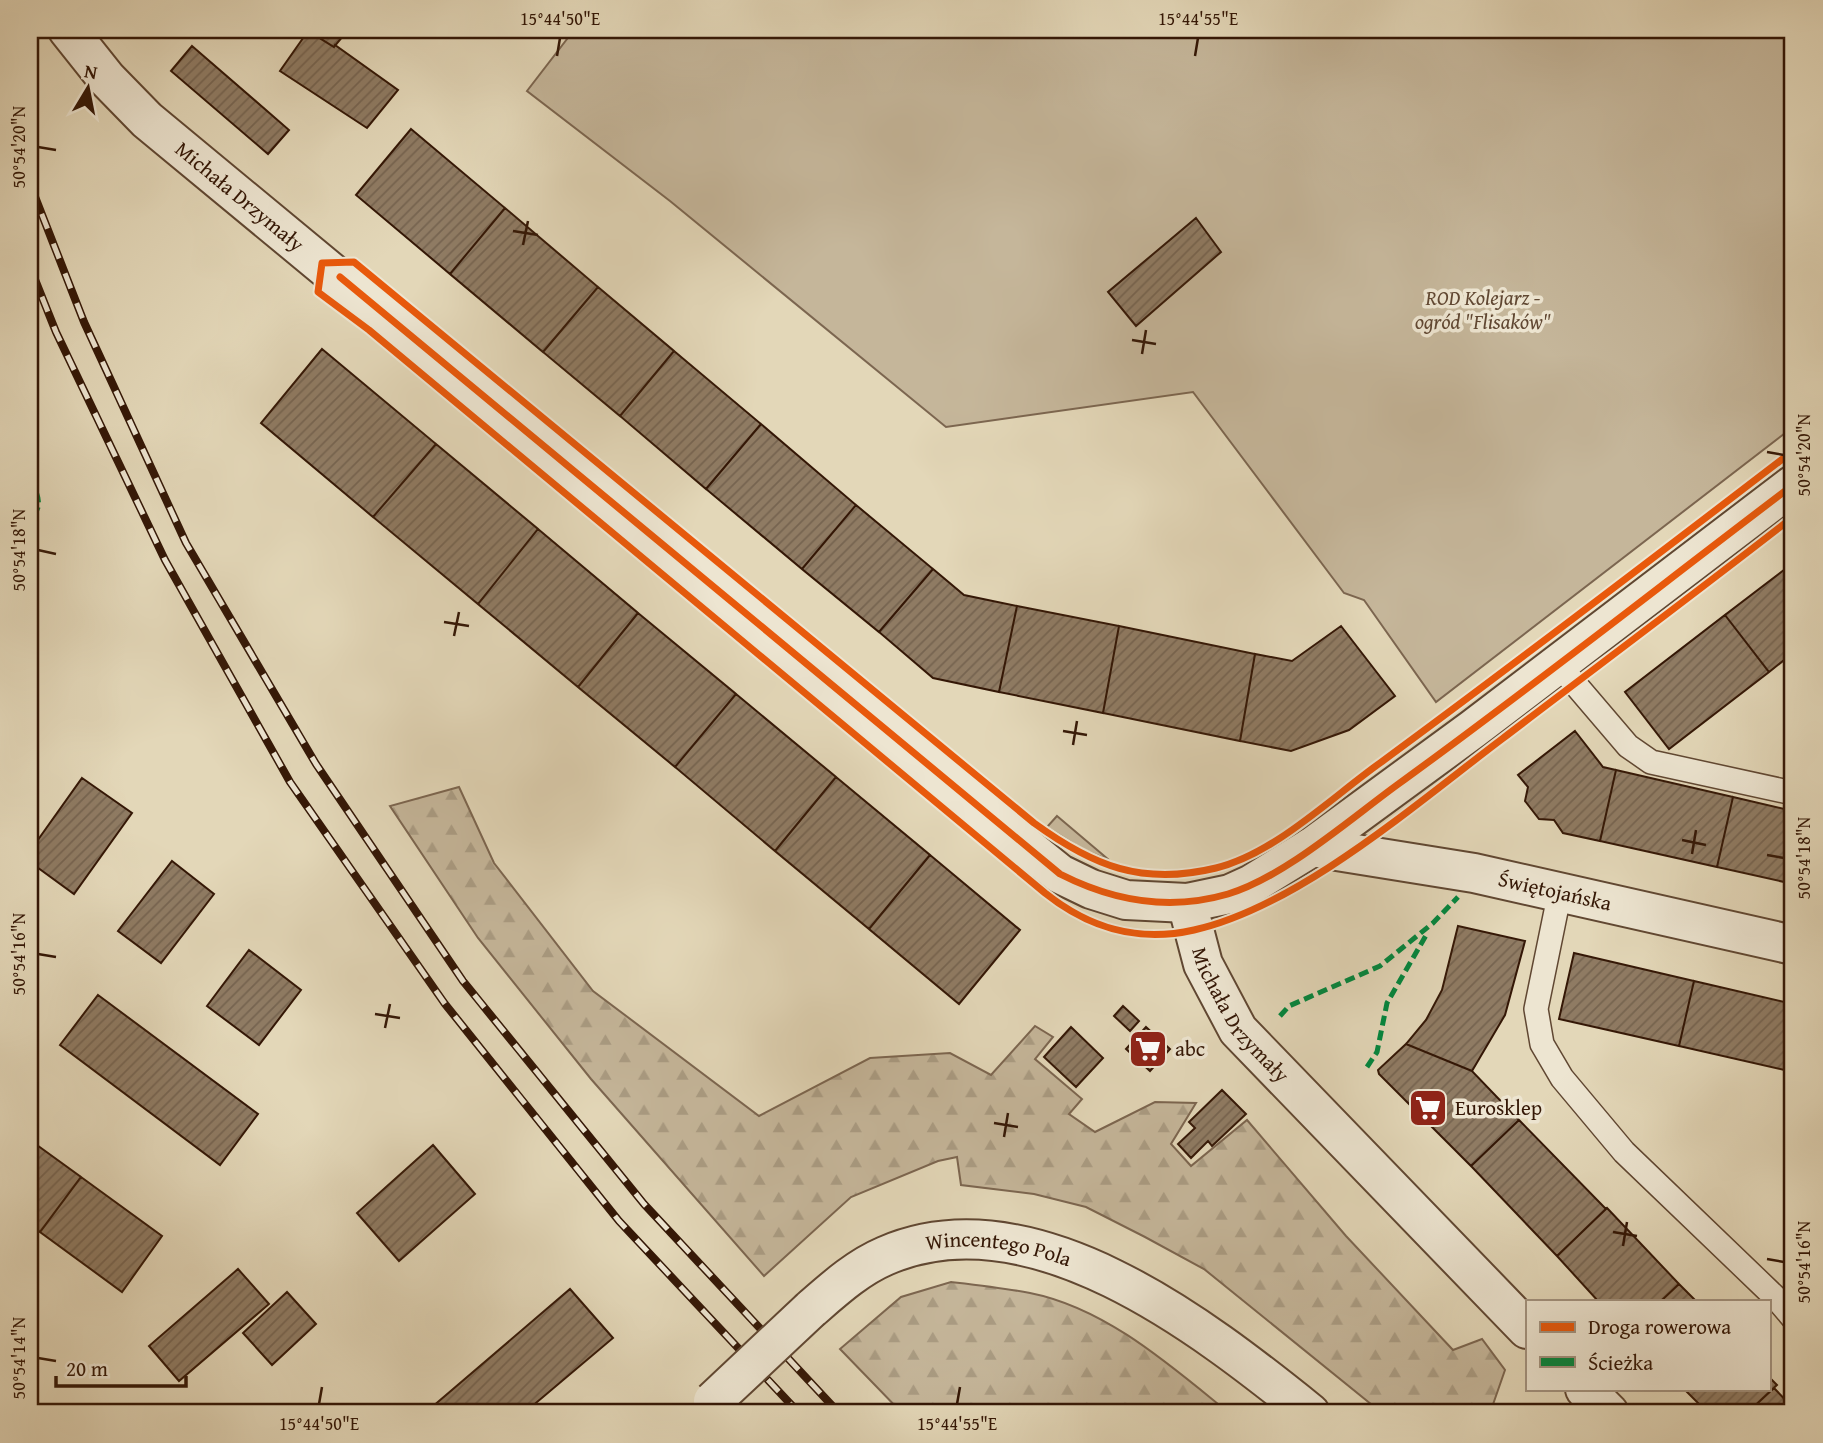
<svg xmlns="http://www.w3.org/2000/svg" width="1823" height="1443" font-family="'Gentium Book Plus',serif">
<defs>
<pattern id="forest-firs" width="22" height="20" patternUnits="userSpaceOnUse" patternTransform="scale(1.75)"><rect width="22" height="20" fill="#c5b69a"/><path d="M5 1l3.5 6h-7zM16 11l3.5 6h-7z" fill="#aa9c83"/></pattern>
<pattern id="building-hatch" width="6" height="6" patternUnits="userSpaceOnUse" patternTransform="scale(1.75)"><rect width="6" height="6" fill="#8f7b63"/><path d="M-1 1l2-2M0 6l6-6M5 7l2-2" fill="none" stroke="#766450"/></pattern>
</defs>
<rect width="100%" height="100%" fill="#e3d7b8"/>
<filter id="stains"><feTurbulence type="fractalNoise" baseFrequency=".00286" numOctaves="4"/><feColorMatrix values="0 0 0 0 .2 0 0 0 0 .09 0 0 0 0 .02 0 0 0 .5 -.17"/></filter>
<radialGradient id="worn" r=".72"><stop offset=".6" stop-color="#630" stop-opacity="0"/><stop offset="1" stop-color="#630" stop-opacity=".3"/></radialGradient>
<path fill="#c5b69a" stroke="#7c6650" stroke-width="2" d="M 574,30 L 1793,30 L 1793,427 L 1436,702 L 1364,600 L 1344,593 L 1193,392 L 946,427 L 670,201 L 527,91 Z
M 1057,816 L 1109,860 L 1084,850 L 1047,827 Z"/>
<path fill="url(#forest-firs)" stroke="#7c6650" stroke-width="2" d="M 459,787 L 494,863 L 593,991 L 759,1116 L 870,1058 L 950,1053 L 991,1075 L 1035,1026 L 1053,1037 L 1035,1059 L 1082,1099 L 1069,1114 L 1095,1132 L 1155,1102 L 1196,1103 L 1171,1144 L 1191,1166 L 1247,1120 L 1346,1236 L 1453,1350 L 1482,1339 L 1505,1370 L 1490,1413 L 1382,1413 L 1204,1269 L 1145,1237 L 1086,1207 L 1034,1194 L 961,1185 L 957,1157 L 938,1161 L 851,1197 L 764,1276 L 591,1079 L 478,938 L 390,806 Z
M 951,1282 C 977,1285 1004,1288 1030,1293 C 1106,1308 1171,1366 1229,1413 L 902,1413 L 840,1349 L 901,1297 Z"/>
<path fill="url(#building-hatch)" stroke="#341706" stroke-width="2" d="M 307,30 L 348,30 L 334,47 Z
M 308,31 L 334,47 L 335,45 L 398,90 L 367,128 L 280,71 Z
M 192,46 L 289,130 L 268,154 L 171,71 Z
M 411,129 L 505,208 L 450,274 L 356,195 Z
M 505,208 L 598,287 L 543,352 L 450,274 Z
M 1196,218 L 1221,252 L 1136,326 L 1108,292 Z
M 598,287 L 674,351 L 620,416 L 543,352 Z
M 322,349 L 436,444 L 373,517 L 261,423 Z
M 674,351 L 761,424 L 706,489 L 620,416 Z
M 761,424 L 856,505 L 802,569 L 706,489 Z
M 436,444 L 538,529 L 478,604 L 373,517 Z
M 856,505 L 933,569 L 879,632 L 802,569 Z
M 538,529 L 638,613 L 578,687 L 478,604 Z
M 1793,563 L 1793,653 L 1769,672 L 1725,615 Z
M 933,569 L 964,595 L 1017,606 L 999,692 L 933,678 L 879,632 Z
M 1017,606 L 1119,626 L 1103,713 L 999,692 Z
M 638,613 L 736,694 L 675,767 L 578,687 Z
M 1725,615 L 1769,672 L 1669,749 L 1625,692 Z
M 1119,626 L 1255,654 L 1240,741 L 1103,713 Z
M 1341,626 L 1395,696 L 1349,730 L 1291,751 L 1240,741 L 1255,654 L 1292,661 Z
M 736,694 L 836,777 L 775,851 L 675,767 Z
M 1575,731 L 1603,767 L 1616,770 L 1600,841 L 1563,833 L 1554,820 L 1539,819 L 1525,801 L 1528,787 L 1518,775 Z
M 1616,770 L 1733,797 L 1717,867 L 1600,841 Z
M 836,777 L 930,855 L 869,929 L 775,851 Z
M 82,778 L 132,813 L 74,894 L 30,862 L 30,851 Z
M 1733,797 L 1793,811 L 1793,884 L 1717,867 Z
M 930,855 L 1020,930 L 959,1004 L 869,929 Z
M 172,861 L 214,894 L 161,963 L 118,931 Z
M 1458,926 L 1525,941 L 1505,1015 L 1472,1071 L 1406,1044 L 1426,1020 L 1442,990 Z
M 249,950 L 301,990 L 259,1045 L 207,1006 Z
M 1574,953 L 1694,981 L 1679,1046 L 1559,1019 Z
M 1694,981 L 1793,1004 L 1793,1072 L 1679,1046 Z
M 98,995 L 258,1114 L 220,1165 L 60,1045 Z
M 1123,1006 L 1139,1021 L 1130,1031 L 1114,1016 Z
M 1071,1027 L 1103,1058 L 1076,1087 L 1044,1057 Z
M 1146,1027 L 1170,1049 L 1150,1071 L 1126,1049 Z
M 1406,1044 L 1472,1071 L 1519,1120 L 1471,1166 L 1379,1074 L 1378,1070 Z
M 1222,1090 L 1246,1114 L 1212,1146 L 1208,1141 L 1191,1158 L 1178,1144 L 1195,1128 L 1189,1122 Z
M 1519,1120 L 1606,1209 L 1557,1256 L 1471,1166 Z
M 30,1140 L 81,1177 L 40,1232 L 30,1225 Z
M 433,1145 L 475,1194 L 399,1261 L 357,1213 Z
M 81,1177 L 162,1236 L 122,1292 L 40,1232 Z
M 1607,1208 L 1679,1284 L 1661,1301 L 1598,1301 L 1557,1256 Z
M 238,1269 L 269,1304 L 179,1381 L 149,1346 Z
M 1679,1284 L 1696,1301 L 1661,1301 Z
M 570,1289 L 613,1338 L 524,1413 L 425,1413 Z
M 287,1292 L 316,1324 L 272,1365 L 243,1333 Z
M 1769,1377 L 1777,1385 L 1747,1413 L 1708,1413 L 1684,1389 L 1769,1389 Z
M 1774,1388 L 1793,1408 L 1793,1413 L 1747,1413 Z"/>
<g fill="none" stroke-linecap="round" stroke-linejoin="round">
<defs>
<path id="service" d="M 1558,664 L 1628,746 L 1651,762 L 1793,793
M 1556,911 L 1536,1009 L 1542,1044 L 1562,1078 L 1624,1152 L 1776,1298 L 1793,1318"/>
<g id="minor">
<path id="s1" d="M 1312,847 L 1474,873 L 1793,945"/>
<path id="s2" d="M 1187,903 L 1203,964 L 1238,1030 L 1527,1329"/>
<path d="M 1585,1389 L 1609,1413"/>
</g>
<g id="tertiary">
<path id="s3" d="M 68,30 L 107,79 L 147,120 L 1009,833 L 1060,874 L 1091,889 L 1126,900 L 1187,903 L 1230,894 L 1252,884 L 1312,847 L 1473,729 L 1793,485"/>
<path id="s4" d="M 811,1309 C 834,1289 857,1268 885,1256 C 1031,1192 1203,1327 1310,1413"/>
</g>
</defs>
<use href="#service" stroke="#604732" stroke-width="26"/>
<use href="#minor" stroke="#604732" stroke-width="42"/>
<use href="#tertiary" stroke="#604732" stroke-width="42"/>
<use href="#service" stroke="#ede5d1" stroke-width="23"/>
<use href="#minor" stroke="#ede5d1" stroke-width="38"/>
<use href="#tertiary" stroke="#ede5d1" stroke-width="38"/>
<defs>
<path id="rail" d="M 30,184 L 84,322 L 186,543 L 316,764 L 463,981 L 644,1204 L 839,1413
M 30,267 L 56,332 L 165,560 L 290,782 L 445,1004 L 619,1221 L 799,1413"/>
</defs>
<use href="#rail" stroke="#341706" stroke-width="8"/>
<use href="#rail" stroke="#ede5d1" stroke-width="5" stroke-dasharray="16" stroke-linecap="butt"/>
<defs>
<path id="tertiary-bridge" d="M 713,1401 L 811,1309"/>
</defs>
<use href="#tertiary-bridge" stroke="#604732" stroke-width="42" stroke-linecap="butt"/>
<use href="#tertiary-bridge" stroke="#ede5d1" stroke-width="38"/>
<path stroke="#00873e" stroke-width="5" stroke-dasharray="10 5" stroke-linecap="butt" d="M 30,479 C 37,492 45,508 30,518
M 1280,1016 L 1289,1006 L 1380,966 L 1433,923 L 1458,897
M 1367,1067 L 1377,1052 L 1387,1003 L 1428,932"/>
<defs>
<path id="cycleway" d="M 340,277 L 1060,874 C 1113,901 1170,911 1228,894 C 1284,877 1349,820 1397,785 C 1531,688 1661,585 1793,485
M 1793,451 C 1656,556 1519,661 1380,763 C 1331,798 1274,854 1216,868 C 1142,886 1093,866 1034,823 L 354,262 L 322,263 L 318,292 L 369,330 L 1045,893 C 1089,928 1137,943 1194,930 C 1298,907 1417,803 1502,739 C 1599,665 1697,592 1793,517"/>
</defs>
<use href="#cycleway" stroke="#ede5d1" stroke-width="11"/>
<use href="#cycleway" stroke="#e8590c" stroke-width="7"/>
</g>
<path fill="none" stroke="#341706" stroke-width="2.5" d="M 557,56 L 560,38M 1195,56 L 1198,38M 38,147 L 56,150M 513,231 L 538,235M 523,245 L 528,221M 1132,340 L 1156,344M 1142,354 L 1146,330M 1767,452 L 1784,455M 38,550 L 56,554M 444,622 L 469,626M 454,636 L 459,612M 1063,731 L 1087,735M 1073,745 L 1077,721M 1682,840 L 1706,845M 1692,854 L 1696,830M 1767,855 L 1784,858M 38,954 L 56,957M 375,1014 L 400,1018M 385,1028 L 390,1004M 994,1123 L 1018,1127M 1004,1137 L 1008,1113M 1613,1232 L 1637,1236M 1623,1246 L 1627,1222M 1767,1259 L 1784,1262M 38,1358 L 56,1361M 319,1404 L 322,1387M 957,1404 L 960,1387"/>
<defs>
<symbol id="supermarket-square" viewBox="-11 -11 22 22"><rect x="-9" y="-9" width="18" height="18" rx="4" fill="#8f2418" stroke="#ede5d1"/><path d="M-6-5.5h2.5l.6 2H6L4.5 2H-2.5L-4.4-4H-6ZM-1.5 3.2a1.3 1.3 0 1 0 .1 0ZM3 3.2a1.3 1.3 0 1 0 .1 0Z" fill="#fff"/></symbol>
</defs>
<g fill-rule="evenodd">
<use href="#supermarket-square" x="1126" y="1027" width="44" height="44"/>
<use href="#supermarket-square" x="1406" y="1086" width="44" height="44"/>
</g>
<g text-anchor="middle" stroke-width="7" stroke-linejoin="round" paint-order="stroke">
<g font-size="21" fill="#341706" stroke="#ede5d1">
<text dy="7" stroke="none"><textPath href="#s3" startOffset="240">Michała Drzymały</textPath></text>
<text dy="7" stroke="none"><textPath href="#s1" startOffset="247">Świętojańska</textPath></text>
<text dy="7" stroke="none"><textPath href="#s2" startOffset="126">Michała Drzymały</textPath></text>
<text dy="7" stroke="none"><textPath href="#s4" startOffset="208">Wincentego Pola</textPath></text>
</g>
<g font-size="21" font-style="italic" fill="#604732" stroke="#ede5d1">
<text x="1483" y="305">ROD Kolejarz -<tspan x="1483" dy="24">ogród "Flisaków"</tspan></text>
</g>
<g font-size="21" fill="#341706" stroke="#ede5d1" text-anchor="start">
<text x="1175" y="1056">abc</text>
<text x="1455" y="1115">Eurosklep</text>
</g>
</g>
<rect width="1823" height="1443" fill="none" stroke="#e3d7b8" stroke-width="77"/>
<rect x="1526" y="1300" width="245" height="91" fill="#ede5d1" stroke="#a39380" stroke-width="2"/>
<rect x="1540" y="1322" width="35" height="10" fill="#e8590c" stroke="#a39380" stroke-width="2"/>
<text x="1588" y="1334" font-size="21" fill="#341706">Droga rowerowa</text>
<rect x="1540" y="1357" width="35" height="10" fill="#00873e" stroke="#a39380" stroke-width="2"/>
<text x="1588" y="1370" font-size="21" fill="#341706">Ścieżka</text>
<g transform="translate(88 88) rotate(10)" stroke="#ede5d1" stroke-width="5" paint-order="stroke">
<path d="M0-5L12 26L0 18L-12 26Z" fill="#341706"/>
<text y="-10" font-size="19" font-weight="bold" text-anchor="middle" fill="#341706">N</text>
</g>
<path d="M56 1376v10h130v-10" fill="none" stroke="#341706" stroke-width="3.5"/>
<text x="66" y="1376" font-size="21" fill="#341706" stroke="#ede5d1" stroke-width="5" paint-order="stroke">20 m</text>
<rect x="38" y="38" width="1746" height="1366" fill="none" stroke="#341706" stroke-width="2.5"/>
<g font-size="18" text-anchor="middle" fill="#341706">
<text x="560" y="25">15°44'50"E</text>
<text x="1198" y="25">15°44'55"E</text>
<text transform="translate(19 147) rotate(-90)" y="6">50°54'20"N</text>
<text transform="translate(1804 455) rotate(-90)" y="6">50°54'20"N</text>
<text transform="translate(19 550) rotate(-90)" y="6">50°54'18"N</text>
<text transform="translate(1804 858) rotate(-90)" y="6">50°54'18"N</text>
<text transform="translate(19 954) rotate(-90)" y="6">50°54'16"N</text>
<text transform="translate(1804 1262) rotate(-90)" y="6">50°54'16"N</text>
<text transform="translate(19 1358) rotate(-90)" y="6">50°54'14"N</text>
<text x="319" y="1430">15°44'50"E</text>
<text x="957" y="1430">15°44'55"E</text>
</g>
<rect width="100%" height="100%" filter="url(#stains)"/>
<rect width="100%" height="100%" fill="url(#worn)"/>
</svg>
